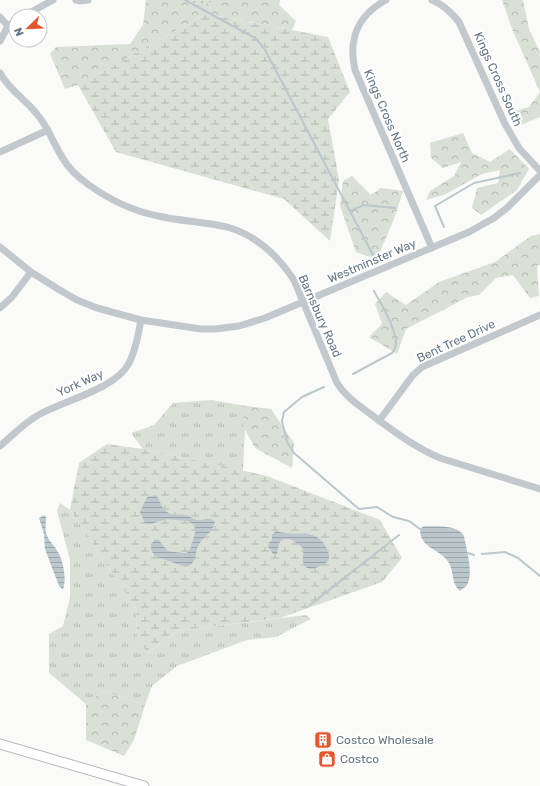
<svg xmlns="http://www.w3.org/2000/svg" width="540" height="786" font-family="Rubik,sans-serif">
<defs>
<pattern id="grass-tufts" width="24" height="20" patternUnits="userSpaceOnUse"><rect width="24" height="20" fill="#dadfd7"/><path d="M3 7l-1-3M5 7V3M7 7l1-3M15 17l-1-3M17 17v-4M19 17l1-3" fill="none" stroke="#b4b9b4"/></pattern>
<pattern id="forest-crowns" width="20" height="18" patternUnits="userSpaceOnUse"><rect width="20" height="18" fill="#dadfd7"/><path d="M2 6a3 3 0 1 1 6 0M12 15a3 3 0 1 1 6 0" fill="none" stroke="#b4b9b4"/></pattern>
<pattern id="wetland-marsh" width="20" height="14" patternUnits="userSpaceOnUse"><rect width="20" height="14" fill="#dadfd7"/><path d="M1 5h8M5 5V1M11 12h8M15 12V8" fill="none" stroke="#b4b9b4"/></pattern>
<pattern id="park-dots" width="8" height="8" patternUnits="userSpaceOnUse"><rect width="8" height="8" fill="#dadfd7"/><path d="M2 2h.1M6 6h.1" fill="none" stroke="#b4b9b4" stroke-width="1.8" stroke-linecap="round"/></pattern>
<pattern id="water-rules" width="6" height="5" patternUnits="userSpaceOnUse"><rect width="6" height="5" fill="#bbc7cb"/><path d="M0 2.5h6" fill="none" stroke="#9ca6aa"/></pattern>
</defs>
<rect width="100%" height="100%" fill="#fafaf8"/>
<path fill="url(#grass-tufts)" d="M 212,400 L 246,406 L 243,471 L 143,449 L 131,433 L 154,425 L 173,403 Z
M 60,503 L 70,510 L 136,608 L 137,639 L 148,653 L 177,631 L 306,615 L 311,619 L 276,637 L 247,640 L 177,666 L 152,686 L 145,705 L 103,691 L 86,704 L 49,673 L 49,634 L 63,626 L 70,597 L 70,560 L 57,511 Z"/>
<path fill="url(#forest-crowns)" d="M 146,0 L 280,0 L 279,5 L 296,21 L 292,30 L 206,14 L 78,85 L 65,89 L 50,54 L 56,47 L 130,44 L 143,25 Z
M 502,0 L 523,0 L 529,29 L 540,52 L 540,92 L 512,29 Z
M 540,92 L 540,117 L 521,125 L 512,112 L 529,107 Z
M 463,133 L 472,153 L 490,162 L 510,149 L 529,169 L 517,190 L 481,215 L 472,208 L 477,188 L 498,183 L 500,170 L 482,174 L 446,194 L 426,200 L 430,191 L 454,176 L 461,162 L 443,168 L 431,158 L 430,143 Z
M 352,176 L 371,195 L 381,188 L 403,191 L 394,219 L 377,259 L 356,252 L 340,206 L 343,181 Z
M 540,234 L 540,265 L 537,266 L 539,296 L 530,298 L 513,275 L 496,278 L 479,295 L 468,297 L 406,329 L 397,354 L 369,337 L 382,324 L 375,304 L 386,292 L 406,305 L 439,282 L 495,262 L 531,236 Z
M 246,406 L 271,409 L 294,443 L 292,468 L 255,448 L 242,424 Z
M 103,691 L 145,705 L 134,740 L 124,756 L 86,740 L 86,704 Z"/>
<path fill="url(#wetland-marsh)" d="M 206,14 L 328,37 L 350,92 L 328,119 L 339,180 L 330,241 L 284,199 L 116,152 L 78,85 Z
M 107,444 L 143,449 L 267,476 L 380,520 L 402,558 L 382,582 L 280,618 L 177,631 L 148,653 L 137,639 L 136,608 L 70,510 L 79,463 Z"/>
<path fill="url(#park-dots)" d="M 190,0 L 215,0 L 193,9 Z"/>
<path fill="url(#water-rules)" d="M 156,495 C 160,500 161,507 166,511 C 172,517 180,513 187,515 C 191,517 194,520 198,520 C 206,522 208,515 215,522 C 213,533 203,536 198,546 C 194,555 197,564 186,567 L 157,557 C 150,552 149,546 155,539 L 159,540 L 167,551 L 182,553 L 187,553 L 191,547 L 196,529 L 195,526 L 188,521 L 166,519 L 151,524 L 145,523 L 140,512 L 147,497 Z
M 44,515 L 46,517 C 46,522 45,528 46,533 C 48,540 54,545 58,552 C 63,561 67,579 63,589 L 62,589 L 59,586 L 45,549 L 44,534 L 39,518 Z
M 424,526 C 437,527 457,524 464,536 C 466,549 474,572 467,585 C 466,587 462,589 460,591 C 450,582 455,568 446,559 C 436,548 420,547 420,529 Z
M 276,531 C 295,538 316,525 327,549 C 329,554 330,556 328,561 C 321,566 307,575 303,562 C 302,558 304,553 303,549 C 299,543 284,532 279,544 C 278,547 278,551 277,554 L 273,554 L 268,546 L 269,543 L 272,540 L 272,535 Z"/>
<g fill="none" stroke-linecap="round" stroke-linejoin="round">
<path stroke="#bbc7cb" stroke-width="2" d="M 185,0 L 255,38 L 264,48 L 373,255
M 350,211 L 364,205 L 395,208
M 444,227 L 435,206 L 474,183 L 520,173
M 353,374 L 392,353 C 393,352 395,350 395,348 C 400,334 381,304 374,291
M 324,387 L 302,397 L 284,412 L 282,421 L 287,442 L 294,453 L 359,509 L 377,507 L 393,517 L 409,521 L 420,529
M 468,553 L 474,555
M 482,554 L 505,552 L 518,558 L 540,576
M 310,605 L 399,535"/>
<defs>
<path id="major" d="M 0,744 L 144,786"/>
</defs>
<use href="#major" stroke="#b5babe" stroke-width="11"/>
<path stroke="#c3c8cc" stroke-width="7" d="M 76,0 L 80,1 L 88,0
M 386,0 C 357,16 348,39 355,70 L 432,248
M 432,0 C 444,5 452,13 459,22 L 505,124 L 519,148 L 540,171
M 24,16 L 53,0
M 0,17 L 8,26
M 0,41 L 8,26 L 16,20
M 0,73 C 9,90 24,98 36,113 C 48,126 53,143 62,157 C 68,168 79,178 89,185 C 110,200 133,211 158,216 C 180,221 204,222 227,227 C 256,235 278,256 294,280 L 337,383 C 345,396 357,404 369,413 C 392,430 414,447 440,458 L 540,489
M 0,152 L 48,130
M 0,247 L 31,272 L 58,289 L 77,300 L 97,308 L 141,320 L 201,329 L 215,329 L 239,326 L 265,318 L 469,232 L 494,218 L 508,207 L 540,175
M 0,308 L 12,297 L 31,272
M 379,421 L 413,375 L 422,367 L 540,315
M 0,446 C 13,435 25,422 40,414 C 65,400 116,389 129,363 C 136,350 138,335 141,320"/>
<use href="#major" stroke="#fff" stroke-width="9"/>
</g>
<defs>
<symbol id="building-square" viewBox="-11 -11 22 22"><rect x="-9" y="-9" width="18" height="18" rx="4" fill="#e4572e" stroke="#fff"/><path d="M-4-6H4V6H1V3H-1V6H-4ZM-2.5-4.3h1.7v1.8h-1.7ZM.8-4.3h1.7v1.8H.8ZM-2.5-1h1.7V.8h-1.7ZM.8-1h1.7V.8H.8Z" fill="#fff"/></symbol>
<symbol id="shop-square" viewBox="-11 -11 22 22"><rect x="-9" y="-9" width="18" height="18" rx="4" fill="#e4572e" stroke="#fff"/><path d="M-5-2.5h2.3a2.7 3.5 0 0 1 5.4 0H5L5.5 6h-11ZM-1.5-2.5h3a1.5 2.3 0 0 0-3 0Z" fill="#fff"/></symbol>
</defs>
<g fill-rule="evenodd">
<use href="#building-square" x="313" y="730" width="20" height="20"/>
<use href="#shop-square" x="317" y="749" width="20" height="20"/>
</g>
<g text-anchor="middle" stroke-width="4" stroke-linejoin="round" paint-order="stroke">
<g font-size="12" fill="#657683" stroke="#fff">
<text transform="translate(498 79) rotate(66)" y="4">Kings Cross South</text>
<text transform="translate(387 116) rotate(67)" y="4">Kings Cross North</text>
<text transform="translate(372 261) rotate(-23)" y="4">Westminster Way</text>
<text transform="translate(320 316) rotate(66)" y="4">Barnsbury Road</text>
<text transform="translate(456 341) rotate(-25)" y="4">Bent Tree Drive</text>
<text transform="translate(80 383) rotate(-24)" y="4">York Way</text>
</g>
<g font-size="12" fill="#657683" stroke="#fff" text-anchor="start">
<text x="336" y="744">Costco Wholesale</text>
<text x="340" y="763">Costco</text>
</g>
</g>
<g transform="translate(28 28) rotate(247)"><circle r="19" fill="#ffffff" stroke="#c1c8cd"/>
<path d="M0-3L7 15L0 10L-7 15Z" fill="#e4572e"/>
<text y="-6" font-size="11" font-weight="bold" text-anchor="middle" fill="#657683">N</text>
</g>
</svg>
